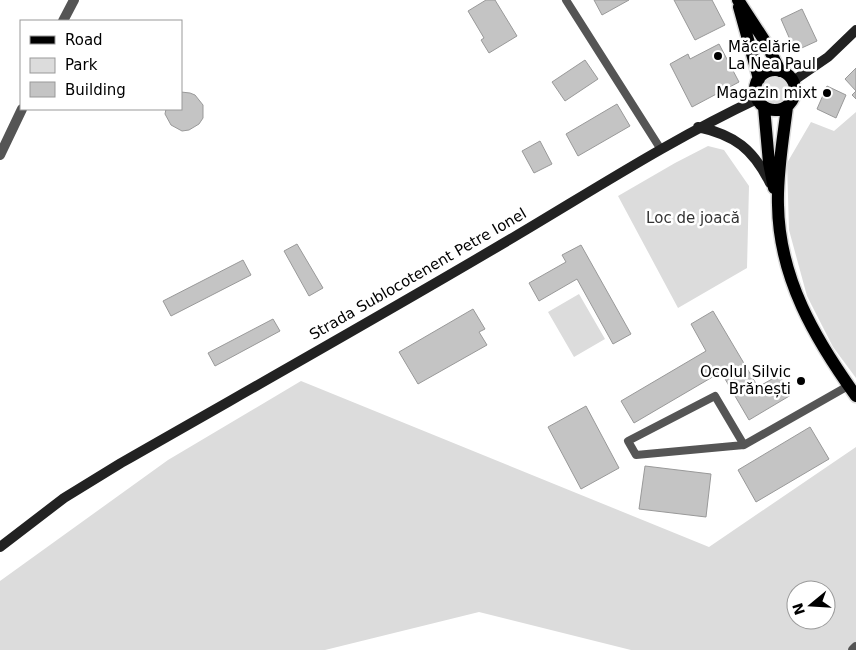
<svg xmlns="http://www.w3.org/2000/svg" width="856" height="650" font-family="'DejaVu Sans',sans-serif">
<rect width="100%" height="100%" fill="#fff"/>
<path fill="#dcdcdc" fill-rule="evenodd" d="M761 90a14 14 0 1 1 28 0a14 14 0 1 1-28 0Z
M 856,112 L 856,378 L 833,347 L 807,296 L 789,230 L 787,163 L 811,122 L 834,131 Z
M 708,146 L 724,150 L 749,186 L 747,268 L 678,308 L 618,196 L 675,163 Z
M 579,294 L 605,339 L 574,357 L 548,312 Z
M 301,381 L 709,547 L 856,447 L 856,650 L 631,650 L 479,612 L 325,650 L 0,650 L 0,581 L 168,460 ZM 796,590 L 826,590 L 826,620 L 796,620 Z"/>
<path fill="#c4c4c4" stroke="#999" d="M 486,0 L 495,0 L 517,36 L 489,53 L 481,40 L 484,38 L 468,11 Z
M 594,0 L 629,0 L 602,15 Z
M 674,0 L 712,0 L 725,25 L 695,40 Z
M 802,9 L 817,41 L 795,51 L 781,19 Z
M 719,44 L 739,82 L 692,107 L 670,64 L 688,54 L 690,59 Z
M 585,60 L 598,79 L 565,101 L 552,82 Z
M 856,68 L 856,99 L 852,95 L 856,91 L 845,79 Z
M 827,86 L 846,95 L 836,118 L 817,109 Z
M 181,92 L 190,93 L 195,95 L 203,105 L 203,118 L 199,124 L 189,130 L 182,131 L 171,125 L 165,114 L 166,109 L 181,109 Z
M 617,104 L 630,126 L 578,156 L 566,134 Z
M 540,141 L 552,164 L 534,173 L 522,151 Z
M 297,244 L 323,288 L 309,296 L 284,251 Z
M 581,245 L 631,334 L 613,344 L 577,279 L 539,301 L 529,283 L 566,262 L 562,255 Z
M 243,260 L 251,275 L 171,316 L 163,301 Z
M 473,309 L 485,329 L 479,332 L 487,345 L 418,384 L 399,352 Z
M 713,311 L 758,387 L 779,375 L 791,395 L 749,420 L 721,372 L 634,423 L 621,401 L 706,351 L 691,324 Z
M 273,319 L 280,331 L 215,366 L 208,353 Z
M 586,406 L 619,468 L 581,489 L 548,427 Z
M 810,427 L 829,459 L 756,502 L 738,470 Z
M 645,466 L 711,474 L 706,517 L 639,509 Z"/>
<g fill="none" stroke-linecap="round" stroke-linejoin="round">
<defs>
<path id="primary" d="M 738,0 L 766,43 L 780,71
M 739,7 L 759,79
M755 90a20 20 0 1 1 40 0a20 20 0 1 1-40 0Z
M 764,107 L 769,163 L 774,188
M 787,107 C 783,139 777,173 778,205 C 779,278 815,339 856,396"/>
</defs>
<use href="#primary" stroke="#dbdbdb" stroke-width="15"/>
<path stroke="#555" stroke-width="8" d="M 566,0 L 660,148
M 744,445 L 715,396 L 628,441 L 636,455 L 744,445 L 848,386"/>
<path stroke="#555" stroke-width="10" d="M 63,21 L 74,0
M 0,155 L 22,109
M 853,650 L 856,647"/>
<path stroke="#222" stroke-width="10" d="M 793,81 L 828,57 L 856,30
M 698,127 C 735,135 753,149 770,183
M 0,547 L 64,498 L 121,463 C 252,388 384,314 514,237 C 595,189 672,139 757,99"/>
<use href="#primary" stroke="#000" stroke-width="12"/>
</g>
<g fill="#000" stroke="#fff" stroke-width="2">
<circle cx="718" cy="56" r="5"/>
<circle cx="827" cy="93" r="5"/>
<circle cx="801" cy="381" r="5"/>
</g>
<g text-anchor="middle" stroke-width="5" stroke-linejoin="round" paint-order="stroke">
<g font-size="15" fill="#000" stroke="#fff" text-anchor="end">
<text x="728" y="52" text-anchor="start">Măcelărie<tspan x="728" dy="17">La Nea Paul</tspan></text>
<text x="817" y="98">Magazin mixt</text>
<text x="791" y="377">Ocolul Silvic<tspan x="791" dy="17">Brănești</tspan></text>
</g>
<g font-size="15" fill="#333" stroke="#fff">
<text x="693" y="223">Loc de joacă</text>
</g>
<g font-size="15" fill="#000" stroke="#fff">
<text transform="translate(418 274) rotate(-30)" y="5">Strada Sublocotenent Petre Ionel</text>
</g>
</g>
<rect x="20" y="20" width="162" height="90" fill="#ffffff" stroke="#999999"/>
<rect x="30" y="36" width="25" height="8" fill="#000000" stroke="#999999"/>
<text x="65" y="45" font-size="15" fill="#000000">Road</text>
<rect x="30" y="58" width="25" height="15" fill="#dcdcdc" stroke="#999999"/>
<text x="65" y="70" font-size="15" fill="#000000">Park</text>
<rect x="30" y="82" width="25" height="15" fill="#c4c4c4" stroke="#999999"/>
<text x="65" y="95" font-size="15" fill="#000000">Building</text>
<g transform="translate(811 605) rotate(252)"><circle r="24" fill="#ffffff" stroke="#999999"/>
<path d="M0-4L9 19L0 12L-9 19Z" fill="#000000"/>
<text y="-8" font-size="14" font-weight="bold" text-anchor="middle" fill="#000000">N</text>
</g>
</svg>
